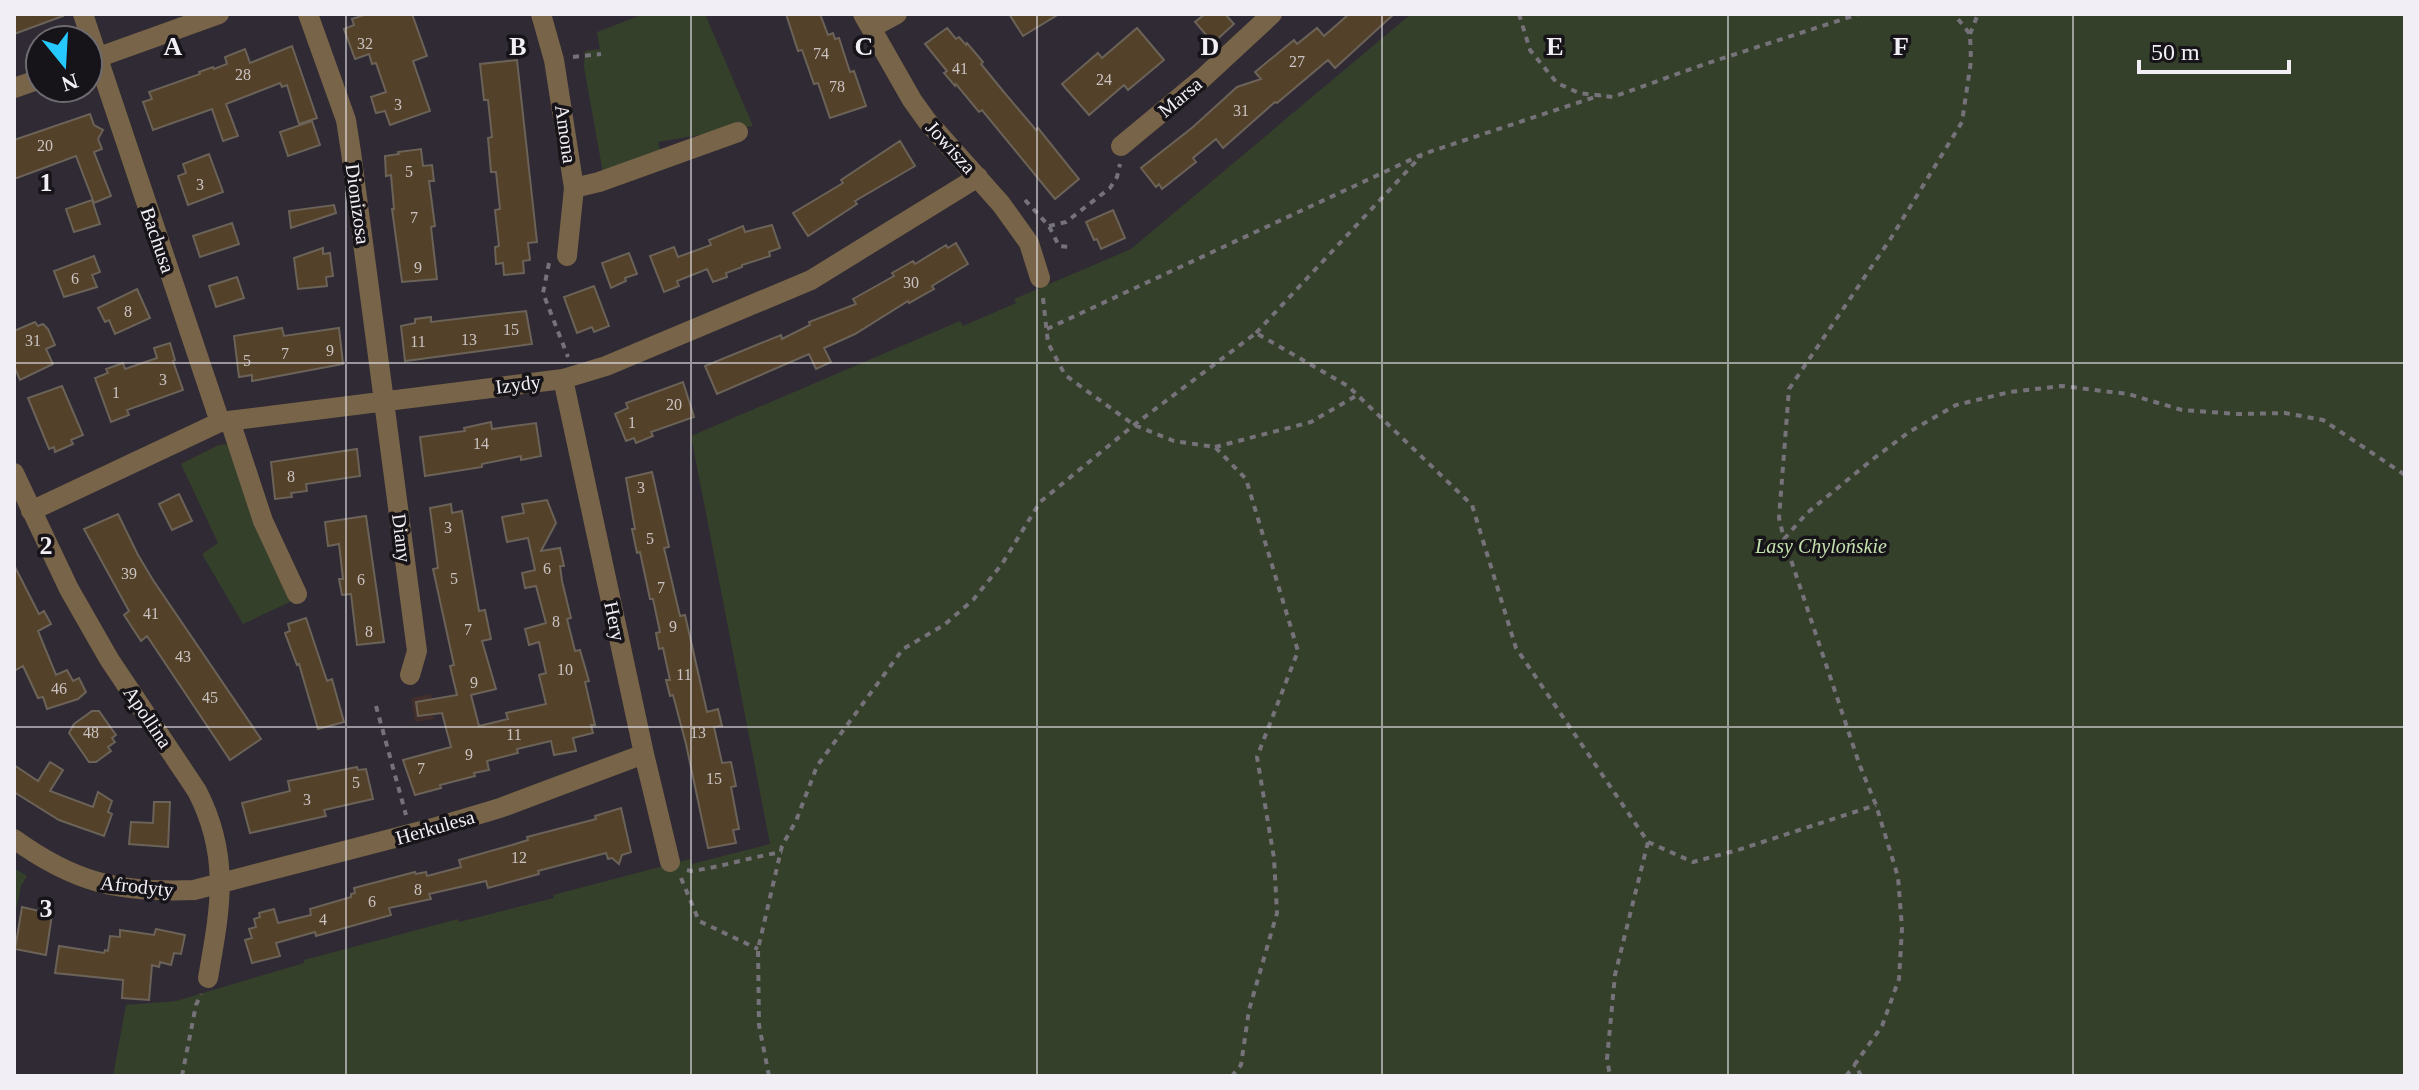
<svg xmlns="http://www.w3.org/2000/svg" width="2419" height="1090" font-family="'Times New Roman',serif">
<rect width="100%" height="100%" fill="#2f2a34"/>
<path fill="#422f2b" d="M 431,694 L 434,719 L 415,722 L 411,698 Z"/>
<path fill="#35402a" d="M 644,14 L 705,14 L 753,126 L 658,142 L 661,152 L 603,173 L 584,67 L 585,51 L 600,49 L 597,32 Z
M 1411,14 L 2405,14 L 2405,1076 L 113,1076 L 126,1005 L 176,1001 L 304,963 L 304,960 L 458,919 L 459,922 L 554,898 L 553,895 L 690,859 L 692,864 L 770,844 L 691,436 L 960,321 L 963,326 L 1016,303 L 1014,299 L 1131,249 Z
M 229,444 L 254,522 L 290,602 L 243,624 L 202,554 L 218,543 L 181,464 L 219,445 Z
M 14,868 L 27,876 L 21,886 L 14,920 Z"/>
<path fill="#544129" stroke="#6b6258" stroke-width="2" d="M 14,14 L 63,14 L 63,16 L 14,34 Z
M 367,14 L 412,14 L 427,56 L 413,61 L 430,111 L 390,125 L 385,111 L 376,113 L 371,97 L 386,92 L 376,63 L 372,64 L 369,54 L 355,59 L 344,29 L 354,25 L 352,19 Z
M 786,14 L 820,14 L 828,35 L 833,33 L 835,39 L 839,38 L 850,72 L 854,71 L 866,106 L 830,118 L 818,83 L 814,84 L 802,50 L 798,51 Z
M 1009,14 L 1059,14 L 1023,36 Z
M 1205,14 L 1225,14 L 1234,24 L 1213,43 L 1195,22 Z
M 1349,14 L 1394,14 L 1335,68 L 1328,60 L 1277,103 L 1275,102 L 1223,148 L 1216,139 L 1193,158 L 1196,162 L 1162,189 L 1159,184 L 1156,187 L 1141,168 L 1193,127 L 1237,87 L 1261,79 L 1255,72 L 1294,40 L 1297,44 L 1317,28 L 1324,36 Z
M 947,28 L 956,39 L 959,37 L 966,45 L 967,43 L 983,62 L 981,64 L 1003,91 L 1036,130 L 1038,128 L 1079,179 L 1055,199 L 982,110 L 979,112 L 956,84 L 955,86 L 944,73 L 947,71 L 925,44 Z
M 1137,28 L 1164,60 L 1128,90 L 1124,85 L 1089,115 L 1062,84 L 1098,53 L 1102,58 Z
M 292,46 L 317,118 L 299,124 L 287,85 L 282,87 L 280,83 L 226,104 L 238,136 L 223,141 L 212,109 L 153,130 L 143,102 L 152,99 L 149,92 L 200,74 L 199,72 L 213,67 L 214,69 L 227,64 L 225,57 L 245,49 L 250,63 Z
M 517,60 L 537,242 L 528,243 L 530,260 L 523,261 L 524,273 L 504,275 L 503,263 L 496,264 L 495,247 L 499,246 L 495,210 L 500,209 L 496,172 L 491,172 L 488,138 L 492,137 L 488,100 L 484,100 L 480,64 Z
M 90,114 L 94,125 L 103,130 L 98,139 L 102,149 L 94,152 L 111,196 L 94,203 L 76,156 L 14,179 L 14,140 Z
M 312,121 L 320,145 L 288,156 L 280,132 Z
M 900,141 L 915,166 L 855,201 L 857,204 L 808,236 L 793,213 L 843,183 L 841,180 Z
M 421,149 L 423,166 L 432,165 L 434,181 L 429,181 L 435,226 L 431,227 L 437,279 L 402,282 L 392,209 L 394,209 L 391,175 L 386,176 L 385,156 L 399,154 L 398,152 Z
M 209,154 L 223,192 L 188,205 L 178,176 L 186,173 L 183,164 Z
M 92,200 L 100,224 L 74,232 L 66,209 Z
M 334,205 L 336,213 L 291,228 L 289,211 Z
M 1113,210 L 1125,238 L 1101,249 L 1097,239 L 1094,240 L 1086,222 Z
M 232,223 L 239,244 L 200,257 L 193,236 Z
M 772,225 L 780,248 L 769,252 L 770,256 L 742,265 L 742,267 L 726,273 L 727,277 L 713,282 L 707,269 L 677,281 L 679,286 L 664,292 L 650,256 L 674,247 L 678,257 L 711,245 L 709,240 L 743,226 L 745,232 Z
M 956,243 L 968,264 L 932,286 L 934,289 L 909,303 L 908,301 L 855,334 L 824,348 L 831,362 L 816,369 L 809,354 L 717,394 L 705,366 L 781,335 L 782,339 L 810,325 L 809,322 L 856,304 L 853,299 L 894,276 L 892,273 L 913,261 L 915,264 L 946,245 L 948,248 Z
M 323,248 L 323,254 L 330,253 L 333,276 L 326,277 L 327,286 L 298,289 L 294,258 Z
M 629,253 L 637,274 L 625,278 L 626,281 L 611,288 L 602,263 Z
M 94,256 L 100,272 L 92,275 L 97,287 L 64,297 L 54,271 Z
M 237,277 L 244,298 L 216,307 L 209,286 Z
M 594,286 L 609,326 L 594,332 L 592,327 L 577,333 L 564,297 Z
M 137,289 L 150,318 L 115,334 L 109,320 L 105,322 L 98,308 Z
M 526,311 L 532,344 L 405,361 L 401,326 L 415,323 L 415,319 L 431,317 L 431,322 Z
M 35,322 L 38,326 L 43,324 L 48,329 L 55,345 L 46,349 L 53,364 L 20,380 L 14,366 L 14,331 Z
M 282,328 L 284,336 L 339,328 L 343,364 L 252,381 L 252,375 L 239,377 L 234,336 Z
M 170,343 L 175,360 L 173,361 L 183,390 L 127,410 L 129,415 L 111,422 L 95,378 L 108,373 L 106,369 L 123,363 L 125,369 L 157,358 L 154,348 Z
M 683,382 L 694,417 L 651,432 L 653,436 L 636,443 L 634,438 L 626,441 L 615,414 L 628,408 L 626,403 Z
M 62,386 L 83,435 L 71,440 L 73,444 L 55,452 L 54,447 L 49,449 L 28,398 Z
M 491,422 L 492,429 L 536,423 L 541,456 L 521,460 L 521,456 L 482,464 L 482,467 L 425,476 L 420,437 L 465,431 L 464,428 Z
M 357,449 L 360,476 L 306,484 L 307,491 L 291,493 L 292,497 L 275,499 L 271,462 Z
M 652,472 L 669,547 L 664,548 L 680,616 L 685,615 L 707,712 L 718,709 L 722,726 L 714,727 L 722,763 L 731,762 L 736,786 L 731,787 L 739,829 L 733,830 L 736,843 L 708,848 L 686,744 L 673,695 L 670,696 L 666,680 L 670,680 L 663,648 L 659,649 L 656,633 L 660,632 L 653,599 L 650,599 L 640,552 L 637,553 L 632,529 L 635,529 L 626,478 Z
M 179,494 L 192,521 L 172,530 L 159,504 Z
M 547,500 L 556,523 L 541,551 L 560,548 L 564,566 L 560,566 L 562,581 L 571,618 L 567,619 L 575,651 L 580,650 L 589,681 L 585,682 L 595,725 L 591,725 L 593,733 L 573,738 L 576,751 L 554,755 L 551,741 L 517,749 L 518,753 L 487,761 L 489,770 L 474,773 L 475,776 L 440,785 L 441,788 L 415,795 L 403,760 L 451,747 L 442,713 L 418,716 L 416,702 L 457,695 L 450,666 L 454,665 L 433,569 L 438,568 L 430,508 L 451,504 L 452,513 L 462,511 L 479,611 L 485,610 L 491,639 L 482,641 L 496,689 L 471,695 L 479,726 L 508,719 L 506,713 L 546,704 L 539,675 L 546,673 L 539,642 L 529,645 L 525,629 L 546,623 L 536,586 L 525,588 L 522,573 L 535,570 L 528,538 L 507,542 L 502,517 L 524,513 L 522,504 Z
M 118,514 L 138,555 L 153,580 L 261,739 L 230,760 L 147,636 L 141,641 L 124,615 L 129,611 L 84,529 Z
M 366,516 L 384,642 L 357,645 L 351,594 L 342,595 L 339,579 L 343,579 L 339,544 L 328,546 L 325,522 Z
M 14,565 L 39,614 L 44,611 L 51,624 L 38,631 L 56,675 L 67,670 L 73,681 L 79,678 L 86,692 L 78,699 L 47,709 L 43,697 L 38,698 L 23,666 L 14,671 Z
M 306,618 L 327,681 L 332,679 L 344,722 L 318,729 L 299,664 L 297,665 L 285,633 L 290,631 L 288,624 Z
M 92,711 L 99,711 L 116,735 L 112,738 L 115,742 L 108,747 L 111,751 L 96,762 L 89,762 L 69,733 L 74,724 Z
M 50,762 L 63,770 L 50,791 L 93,807 L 98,792 L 112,801 L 108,812 L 112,814 L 104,836 L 59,820 L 14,792 L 14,765 L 38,781 Z
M 357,767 L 358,770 L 366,769 L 373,799 L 324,810 L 326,816 L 250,833 L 242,803 L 290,791 L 288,781 Z
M 154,802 L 170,802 L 168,847 L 129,844 L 131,822 L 153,823 Z
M 621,808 L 631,852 L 622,855 L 619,864 L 612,858 L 608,859 L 606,853 L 538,871 L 539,874 L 488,888 L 486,881 L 429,894 L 431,899 L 389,908 L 391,915 L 316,936 L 315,932 L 276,943 L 280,956 L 252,963 L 245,940 L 252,938 L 249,929 L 256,927 L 254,919 L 260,917 L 259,913 L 274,909 L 278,923 L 311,915 L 310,909 L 351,897 L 351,894 L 355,893 L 354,888 L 415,872 L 416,874 L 426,872 L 427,876 L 461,867 L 459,860 L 512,845 L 528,840 L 527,837 L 596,819 L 595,816 Z
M 22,907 L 52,914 L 46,955 L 15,949 Z
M 156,929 L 185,935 L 181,954 L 174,953 L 171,965 L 160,962 L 159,967 L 152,965 L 149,1000 L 122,998 L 123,980 L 55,973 L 59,946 L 104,953 L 105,950 L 108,951 L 110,936 L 120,937 L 120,930 L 154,935 Z"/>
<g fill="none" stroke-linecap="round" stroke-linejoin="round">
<path stroke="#76727a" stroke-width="4" stroke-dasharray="6 6" stroke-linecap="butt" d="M 1519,14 L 1530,50 L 1557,83 L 1579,93 L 1613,97 L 1705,64 L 1859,14
M 1970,34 L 1978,14
M 573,57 L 601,54
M 1025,200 L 1049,226 L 1059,246 L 1071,247
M 1049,226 L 1066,222 L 1110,188 L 1117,177 L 1120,164
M 549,263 L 543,293 L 568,357
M 1043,298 L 1048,343 L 1065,375 L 1134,425 L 1174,441 L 1215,447 L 1246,479 L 1298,651 L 1257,757 L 1274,858 L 1277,913 L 1249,1010 L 1241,1065 L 1232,1076
M 1047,329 L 1423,154 L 1601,95
M 1256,333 L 1421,156
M 1215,447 L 1311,422 L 1356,396
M 1784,539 L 1807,513 L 1873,459 L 1909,432 L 1956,405 L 2010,392 L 2062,386 L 2128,394 L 2182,410 L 2238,414 L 2285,413 L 2323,420 L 2405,475
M 376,706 L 406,815
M 1648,842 L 1693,862 L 1738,850 L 1876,805
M 687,870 L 691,871 C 722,867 751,857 782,852
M 681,878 L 699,921 L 758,949
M 182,1076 L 196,1005 L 201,994
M 769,1076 L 759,1025 L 758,949 L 782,846 L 796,821 L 817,766 L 903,649 L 944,625 L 973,600 L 1002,564 L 1040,502 L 1134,425 L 1256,333 L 1348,386 L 1472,505 L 1516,648 L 1648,842 L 1615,975 L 1607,1059 L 1610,1076
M 1846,1076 L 1855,1065
M 1861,1076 L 1855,1064 L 1882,1026 L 1899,979 L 1902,928 L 1898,877 L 1876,805 L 1860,766 L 1784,539 L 1779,518 L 1789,389 L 1891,238 L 1962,122 L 1971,61 L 1970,34 L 1954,14"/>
<path stroke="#786449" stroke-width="20" d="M 83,14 L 220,422
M 308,14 L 346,120 L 351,152 L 417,651 L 410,675
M 541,14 L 554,60 L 574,188 L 567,256
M 863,14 L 912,100 L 927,121 L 1001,204 L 1029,243 L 1040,278
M 871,28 L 897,14
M 88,61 L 219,14
M 14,88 L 40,79
M 1121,146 L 1203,78 L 1272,14
M 574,188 L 599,182 L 738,132
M 563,379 L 644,754 L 670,862
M 230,421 L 263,521 L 297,594
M 14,473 L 69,589 L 109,659 L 197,791 C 231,857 220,909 208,978
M 31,511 L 220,422 L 563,379 L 606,366 L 811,280 L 978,177
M 14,839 C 75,883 119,893 194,890 L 433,828 L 500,808 L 644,754"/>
</g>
<path fill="none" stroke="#f2eef5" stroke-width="2" stroke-opacity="0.55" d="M 346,14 L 346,1076M 691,14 L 691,1076M 1037,14 L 1037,1076M 1382,14 L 1382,1076M 1728,14 L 1728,1076M 2073,14 L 2073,1076M 14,363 L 2405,363M 14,727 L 2405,727"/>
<g text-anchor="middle" stroke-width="7" stroke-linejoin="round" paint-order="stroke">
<g font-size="16" fill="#cac3c2">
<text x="365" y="49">32</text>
<text x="821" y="59">74</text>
<text x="1297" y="67">27</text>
<text x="960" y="74">41</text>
<text x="243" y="80">28</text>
<text x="1104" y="85">24</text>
<text x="837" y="92">78</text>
<text x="398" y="110">3</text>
<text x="1241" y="116">31</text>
<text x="45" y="151">20</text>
<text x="409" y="177">5</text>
<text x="200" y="190">3</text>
<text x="414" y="223">7</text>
<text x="418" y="273">9</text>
<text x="75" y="284">6</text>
<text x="911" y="288">30</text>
<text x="128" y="317">8</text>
<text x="511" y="335">15</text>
<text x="469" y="345">13</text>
<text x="33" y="346">31</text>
<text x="418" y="347">11</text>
<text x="330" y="356">9</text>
<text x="285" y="359">7</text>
<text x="247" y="366">5</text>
<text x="163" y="385">3</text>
<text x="116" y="398">1</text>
<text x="674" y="410">20</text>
<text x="632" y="428">1</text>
<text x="481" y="449">14</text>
<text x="291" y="482">8</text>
<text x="641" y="493">3</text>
<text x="448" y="533">3</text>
<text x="650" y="544">5</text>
<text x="547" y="574">6</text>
<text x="129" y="579">39</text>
<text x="454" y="584">5</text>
<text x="361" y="585">6</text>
<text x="661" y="593">7</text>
<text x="151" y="619">41</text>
<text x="556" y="627">8</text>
<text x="673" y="632">9</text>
<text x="468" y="635">7</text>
<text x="369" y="637">8</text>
<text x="183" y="662">43</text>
<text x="565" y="675">10</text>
<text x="684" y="680">11</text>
<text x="474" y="688">9</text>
<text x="59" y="694">46</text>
<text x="210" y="703">45</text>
<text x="91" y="738">48</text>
<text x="698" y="738">13</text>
<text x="514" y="740">11</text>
<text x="469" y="760">9</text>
<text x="421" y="774">7</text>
<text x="714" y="784">15</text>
<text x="356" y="788">5</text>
<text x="307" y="805">3</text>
<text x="519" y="863">12</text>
<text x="418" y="895">8</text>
<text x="372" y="907">6</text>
<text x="323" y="925">4</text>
</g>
<g font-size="20" fill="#f2eef5" stroke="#161418">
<text transform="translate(1180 97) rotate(-40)" y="7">Marsa</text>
<text transform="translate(566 134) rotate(82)" y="7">Amona</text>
<text transform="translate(951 147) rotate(48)" y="7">Jowisza</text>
<text transform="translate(358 204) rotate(82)" y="7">Dionizosa</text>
<text transform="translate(158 240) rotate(71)" y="7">Bachusa</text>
<text transform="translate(518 384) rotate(-7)" y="7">Izydy</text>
<text transform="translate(402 538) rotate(83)" y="7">Diany</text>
<text transform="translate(615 621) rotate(78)" y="7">Hery</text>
<text transform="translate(148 717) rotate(56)" y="7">Apollina</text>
<text transform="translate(435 827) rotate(-16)" y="7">Herkulesa</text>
<text transform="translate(137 886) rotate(6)" y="7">Afrodyty</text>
</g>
<g font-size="20" font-style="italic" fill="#c5e1ae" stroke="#161418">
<text x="1821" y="553">Lasy Chylońskie</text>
</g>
</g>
<g font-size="26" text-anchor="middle" font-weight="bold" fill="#f2eef5" stroke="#161418" stroke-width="7" stroke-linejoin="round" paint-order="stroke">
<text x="173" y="55">A</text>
<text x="518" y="55">B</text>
<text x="864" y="55">C</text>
<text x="1210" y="55">D</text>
<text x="1555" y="55">E</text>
<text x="1901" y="55">F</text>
<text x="46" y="191">1</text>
<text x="46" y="554">2</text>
<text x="46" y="917">3</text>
</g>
<rect width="2419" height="1090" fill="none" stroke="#f2eef5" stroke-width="32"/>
<g transform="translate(64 64) rotate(162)"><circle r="38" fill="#161418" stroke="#6e6b70" stroke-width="2"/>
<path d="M0-6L14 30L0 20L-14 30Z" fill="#25c9fe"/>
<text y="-12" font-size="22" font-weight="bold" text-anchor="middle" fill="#f2eef5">N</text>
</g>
<path d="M2139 60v12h150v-12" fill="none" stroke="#f2eef5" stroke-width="4"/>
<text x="2151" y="60" font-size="24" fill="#f2eef5" stroke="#161418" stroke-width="6" paint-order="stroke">50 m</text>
</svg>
